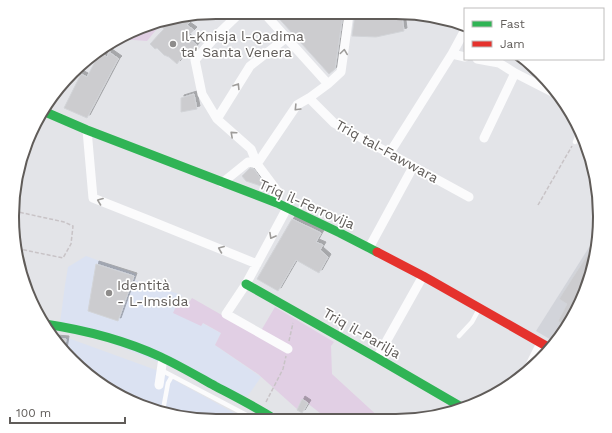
<svg xmlns="http://www.w3.org/2000/svg" width="612" height="433" font-family="'Work Sans',sans-serif">
<defs>
<filter id="shadow"><feDropShadow dx="3" dy="-3" stdDeviation="0" flood-color="#0004"/></filter>
</defs>
<rect width="100%" height="100%" fill="#e3e4e8"/>
<path fill="#dbe2f2" d="M 86,256 L 136,274 L 135,280 L 182,295 L 180,298 L 201,326 L 202,323 L 221,333 L 215,345 L 261,377 L 247,397 L 60,323 L 65,285 L 68,267 Z
M 52,335 L 68,338 L 156,370 L 247,420 L 203,421 L 126,400 L 63,351 Z"/>
<path fill="#d2d4da" d="M 600,230 L 579,307 L 553,341 L 536,331 Z"/>
<path fill="#e1cfe4" d="M 157,22 L 160,25 L 147,41 L 120,39 Z
M 180,298 L 188,304 L 192,298 L 255,334 L 262,329 L 275,307 L 334,342 L 331,346 L 332,374 L 381,419 L 329,420 L 302,399 L 297,409 L 258,374 L 215,345 L 221,333 L 203,323 L 201,326 L 173,313 Z"/>
<path fill="#cccccf" stroke="#d2d4d8" filter="url(#shadow)" d="M 274,13 L 343,14 L 335,69 L 329,74 Z
M 197,15 L 187,25 L 194,30 L 187,37 L 197,45 L 185,59 L 182,57 L 177,64 L 169,57 L 164,55 L 157,48 L 155,49 L 150,44 L 164,29 L 157,22 L 163,19 Z
M 355,15 L 402,16 L 404,31 L 376,37 L 352,36 Z
M 100,52 L 107,57 L 109,52 L 119,59 L 117,61 L 87,118 L 64,108 L 81,74 L 87,77 Z
M 194,94 L 197,109 L 181,112 L 181,98 Z
M 250,168 L 254,169 L 267,188 L 246,181 L 242,176 Z
M 292,219 L 321,233 L 316,242 L 323,245 L 320,250 L 328,257 L 319,273 L 296,260 L 278,291 L 257,279 Z
M 595,243 L 596,243 L 585,285 L 575,300 L 580,303 L 579,307 L 565,326 L 558,321 L 567,304 L 559,299 Z
M 96,264 L 134,276 L 118,321 L 88,311 Z
M 54,338 L 66,339 L 64,352 L 63,351 Z
M 302,399 L 308,403 L 302,413 L 297,410 Z"/>
<g fill="none" stroke-linecap="round" stroke-linejoin="round">
<path stroke="#c8c3c6" stroke-width="1.5" stroke-dasharray="4 2" stroke-linecap="butt" d="M 35,123 L 39,119
M 538,205 L 572,146
M 14,211 L 64,222 L 73,226 L 71,244 L 63,258 L 15,248
M 289,341 L 293,323
M 266,402 L 283,369 L 286,356"/>
<path stroke="#fbfbfc" stroke-width="4.5" d="M 575,142 L 579,132
M 459,336 L 472,322 L 479,309
M 161,370 L 256,420
M 163,410 L 168,383 L 172,376
M 238,420 L 242,413"/>
<path stroke="#fbfbfc" stroke-width="9" d="M 241,12 L 218,34 L 195,60 L 202,94 L 217,119 L 251,149 L 257,164 L 278,192 L 277,203
M 264,13 L 328,84
M 452,54 L 465,57
M 477,59 L 499,63 L 515,73 L 556,94
M 309,98 L 334,123 L 469,197
M 217,119 L 250,66 L 286,38
M 87,130 L 93,198 L 151,221 L 257,264
M 484,138 L 515,73
M 389,154 L 452,54 L 465,30
M 257,164 L 297,105 L 309,98 L 328,84 L 341,72 L 349,14
M 222,183 L 248,162 L 257,164
M 287,208 L 246,284 L 226,314 L 288,349
M 369,248 L 413,167
M 377,358 L 423,276
M 526,373 L 541,343
M 159,385 L 163,358"/>
<path stroke="#30b455" stroke-width="9" d="M 43,111 L 87,130 L 277,203 L 340,233 L 377,252
M 246,284 L 377,358 L 463,408
M 45,324 C 85,330 124,340 161,357 C 180,366 197,376 215,386 C 236,397 256,407 276,420"/>
<path stroke="#e5322d" stroke-width="9" d="M 377,252 L 423,276 L 548,347"/>
</g>
<defs><path id="oneway-chevron" d="M-2-3.5L2.5 0L-2 3.5" fill="none" stroke-width="1.6" stroke-linecap="round" stroke-linejoin="round"/></defs>
<g stroke="#9e9c9a">
<use href="#oneway-chevron" transform="translate(344 52) rotate(-82)"/>
<use href="#oneway-chevron" transform="translate(237 86) rotate(-58)"/>
<use href="#oneway-chevron" transform="translate(297 108) rotate(134)"/>
<use href="#oneway-chevron" transform="translate(233 134) rotate(-138)"/>
<use href="#oneway-chevron" transform="translate(100 201) rotate(-159)"/>
<use href="#oneway-chevron" transform="translate(272 236) rotate(119)"/>
<use href="#oneway-chevron" transform="translate(221 249) rotate(-158)"/>
</g>
<g fill="#8e8c8b" stroke="#fff" stroke-width="1.5">
<circle cx="173" cy="44" r="4"/>
<circle cx="109" cy="293" r="4"/>
</g>
<g text-anchor="middle" stroke-width="3.5" stroke-linejoin="round" paint-order="stroke">
<g font-size="14" fill="#605c59" stroke="#fff" text-anchor="start">
<text x="181" y="41">Il-Knisja l-Qadima<tspan x="181" dy="16">ta' Santa Venera</tspan></text>
<text x="117" y="290">Identità<tspan x="117" dy="16">- L-Imsida</tspan></text>
</g>
<g font-size="14" fill="#605c59" stroke="#fff">
<text transform="translate(387 151) rotate(29)" y="5">Triq tal-Fawwara</text>
<text transform="translate(307 204) rotate(24)" y="5">Triq il-Ferrovija</text>
<text transform="translate(362 333) rotate(30)" y="5">Triq il-Parilja</text>
</g>
</g>
<path d="M0 0H612V433H0ZM216 19H396A197 197 0 0 1 593 216V217A197 197 0 0 1 396 414H216A197 197 0 0 1 19 217V216A197 197 0 0 1 216 19Z" fill="#fff" fill-rule="evenodd"/>
<path fill="none" stroke="#605c59" stroke-width="2" d="M216 19H396A197 197 0 0 1 593 216V217A197 197 0 0 1 396 414H216A197 197 0 0 1 19 217V216A197 197 0 0 1 216 19Z"/>
<rect x="464" y="8" width="140" height="52" fill="#ffffff" stroke="#bfbebd"/>
<rect x="472" y="21" width="20" height="6" fill="#30b455" stroke="#bfbebd"/>
<text x="500" y="28" font-size="12" fill="#605c59">Fast</text>
<rect x="472" y="41" width="20" height="6" fill="#e5322d" stroke="#bfbebd"/>
<text x="500" y="48" font-size="12" fill="#605c59">Jam</text>
<path d="M10 417v6h115v-6" fill="none" stroke="#605c59" stroke-width="2"/>
<text x="16" y="417" font-size="12" fill="#605c59" stroke="#ffffff" stroke-width="3" paint-order="stroke">100 m</text>
</svg>
